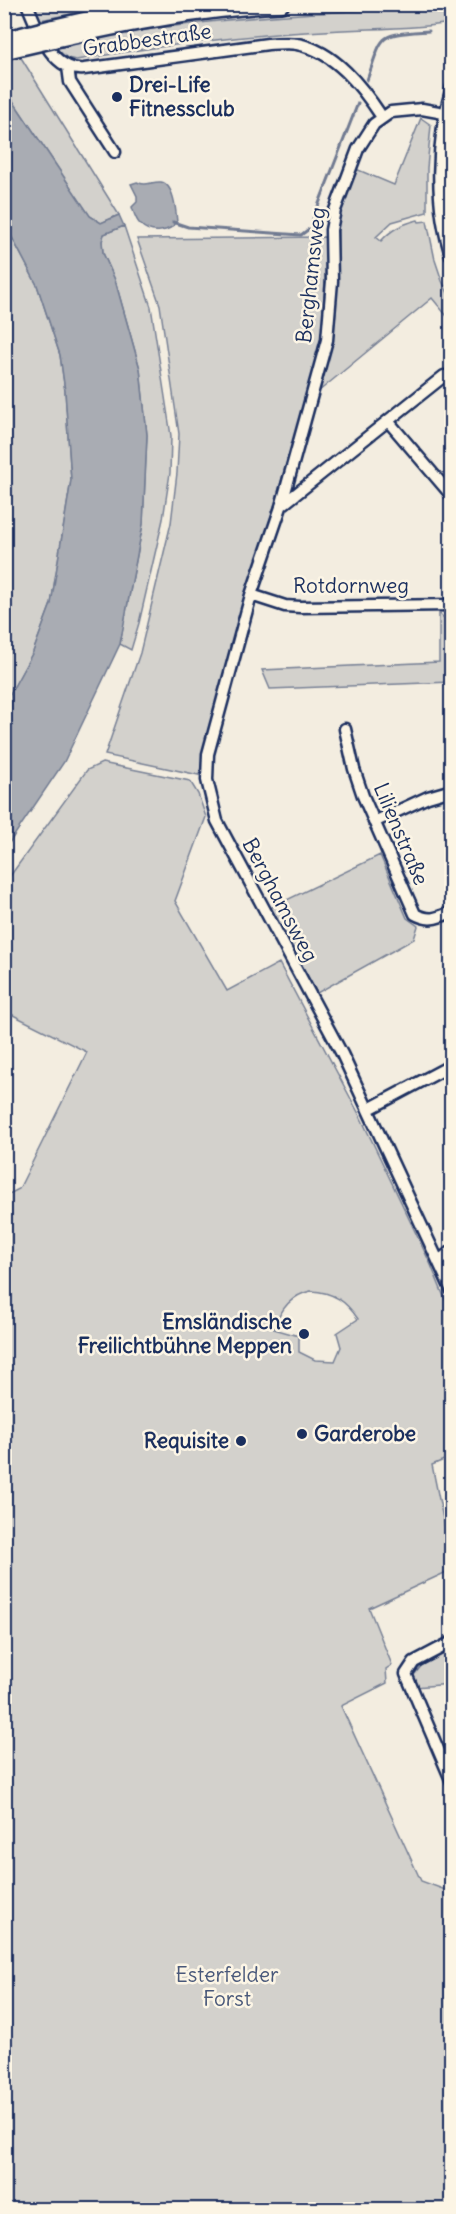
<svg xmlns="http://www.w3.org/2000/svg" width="456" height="2214" font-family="Delius,sans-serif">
<rect width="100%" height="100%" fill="#f3ede0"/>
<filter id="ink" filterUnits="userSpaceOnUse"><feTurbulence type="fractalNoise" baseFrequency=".0167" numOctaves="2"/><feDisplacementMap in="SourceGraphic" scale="12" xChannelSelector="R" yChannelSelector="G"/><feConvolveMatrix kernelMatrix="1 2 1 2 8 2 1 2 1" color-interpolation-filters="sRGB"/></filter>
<g filter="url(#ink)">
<path fill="#d3d1cc" stroke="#778095" stroke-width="1.5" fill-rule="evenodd" d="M 32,5 L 119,5 L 40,20 Z
M 451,6 L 451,23 C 409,30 367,28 324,31 C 241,35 158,46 76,60 L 67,58 L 54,46 C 187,18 317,12 451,6 Z
M 20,56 L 119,215 L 101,223 L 90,216 L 5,89 L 4,60 Z
M 421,118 L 431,125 L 427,168 L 427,212 L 392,222 L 376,237 L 381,241 C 392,229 402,224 418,220 L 419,222 L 427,221 L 435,260 L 442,281 L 451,299 L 451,321 L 432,298 L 318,392 L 333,339 L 338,280 L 338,217 L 356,169 L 394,185 Z
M 5,224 L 37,285 L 60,355 L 65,391 L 71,480 L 51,604 L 33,652 L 5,703 Z
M 124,226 L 151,307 L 171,436 L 170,473 L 163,519 L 139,623 L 131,650 L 120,644 L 143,524 L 147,435 L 140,369 L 115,280 L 103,253 L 102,241 L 104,234 Z
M 327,237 L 322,339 L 275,503 L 232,646 L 199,775 L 105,755 L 140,653 L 171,523 L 177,473 L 179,434 L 160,305 L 137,239 Z
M 439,613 L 447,621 L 451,621 L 451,682 L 270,689 L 262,670 L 439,662 Z
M 102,763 L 190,781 L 198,794 L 206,817 L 175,901 L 227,991 L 279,963 L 360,1116 L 431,1265 L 451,1314 L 451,1457 L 432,1465 L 451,1558 L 451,1570 L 369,1608 L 392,1665 L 386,1669 L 387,1683 L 341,1706 L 421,1881 L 451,1892 L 451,2209 L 5,2209 L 5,1196 L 19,1189 L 87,1052 L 5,1011 L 5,883 L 87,770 ZM 311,1291 C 333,1292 346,1301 358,1319 L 337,1333 L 341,1347 L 335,1361 L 315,1360 L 299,1352 L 299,1336 L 274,1329 C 280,1310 291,1295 311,1291 Z
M 380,855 L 407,918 L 418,926 L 414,939 L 317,993 L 270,908 Z
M 451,1650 L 451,1684 L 415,1687 L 414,1675 L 422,1665 Z"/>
<path fill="#a9acb3" stroke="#707a91" stroke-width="1.5" d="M 5,89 L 90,216 L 101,223 L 119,215 L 124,226 L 104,234 L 102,241 L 103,253 L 115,280 L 140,369 L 147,435 L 143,524 L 120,644 L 64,762 L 5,849 L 5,703 L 33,652 L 51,604 L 71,480 L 65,391 L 60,355 L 37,285 L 5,224 Z
M 137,182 C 146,187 152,181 161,182 C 174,184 176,211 177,222 C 170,232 151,235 141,225 C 136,221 134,213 132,207 L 137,202 L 137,196 L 131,184 Z"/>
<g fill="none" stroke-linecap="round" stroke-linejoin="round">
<path stroke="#707a91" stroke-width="3" d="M 367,80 C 384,32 377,35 429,31
M 313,219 L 358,103
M 173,222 L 188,227 L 301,235 L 309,229"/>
<defs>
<path id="minor" d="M 27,4 C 38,29 51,72 84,69 L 268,44 C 277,44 288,42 297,44 C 335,51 362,87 382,117
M 68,67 L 70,82 L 115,152
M 452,87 C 436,141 434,205 452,258
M 444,113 L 422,109 L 391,112 L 374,124 L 358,149 L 335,210 L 331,230 L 332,281 L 327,340 L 281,507 L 251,595 L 208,754 L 207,780 L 217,821 L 342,1054 L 452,1291
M 388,421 L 452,496
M 281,506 L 444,376
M 251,595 L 285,606 L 300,607 L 452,605
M 345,729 L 354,769 L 363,796 L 415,914 C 429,922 437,918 452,912
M 374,822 L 428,797 L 452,790
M 369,1109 L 452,1065
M 438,1261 L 452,1251
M 452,1642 L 414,1662 L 406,1674 L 452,1782"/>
<path id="highway" d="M 51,28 L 122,12 L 170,4
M 56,39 C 130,22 205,8 281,4"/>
</defs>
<use href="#minor" stroke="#1b2f5e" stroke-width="15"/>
<use href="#highway" stroke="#1b2f5e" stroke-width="20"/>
<use href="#minor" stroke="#fcf5e5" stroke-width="10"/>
<use href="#highway" stroke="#fcf5e5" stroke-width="15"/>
<defs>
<path id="highway-bridge" d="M 4,40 L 51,28
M 4,51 L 56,39"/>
</defs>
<use href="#highway-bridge" stroke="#1b2f5e" stroke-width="20" stroke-linecap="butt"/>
<use href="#highway-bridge" stroke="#fcf5e5" stroke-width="15"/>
</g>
</g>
<g fill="#1b2f5e" stroke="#fcf5e5" stroke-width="2">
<circle cx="117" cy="97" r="6"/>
<circle cx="304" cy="1334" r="6"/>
<circle cx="302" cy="1434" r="6"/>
<circle cx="241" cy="1441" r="6"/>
</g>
<g text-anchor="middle" stroke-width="5" stroke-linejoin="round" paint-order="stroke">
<g font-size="21" fill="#1b2f5e" stroke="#fcf5e5">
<text transform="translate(147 40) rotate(-8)" y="7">Grabbestraße</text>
<text transform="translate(311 275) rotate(-84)" y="7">Berghamsweg</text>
<text x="351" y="593">Rotdornweg</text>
<text transform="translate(401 834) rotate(67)" y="7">Lilienstraße</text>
<text transform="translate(280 900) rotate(62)" y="7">Berghamsweg</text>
</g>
<g font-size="21" font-weight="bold" fill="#1b2f5e" stroke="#fcf5e5" text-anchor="start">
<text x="129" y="92">Drei-Life<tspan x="129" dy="24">Fitnessclub</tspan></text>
<text x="292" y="1329" text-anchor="end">Emsländische<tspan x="292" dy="24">Freilichtbühne Meppen</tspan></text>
<text x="314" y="1441">Garderobe</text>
<text x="229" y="1448" text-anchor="end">Requisite</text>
</g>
<g font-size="21" fill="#49587a" stroke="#fcf5e5">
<text x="227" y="1982">Esterfelder<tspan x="227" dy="24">Forst</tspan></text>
</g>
</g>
<rect width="456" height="2214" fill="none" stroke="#fcf5e5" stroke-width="24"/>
<rect x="12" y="12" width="432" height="2190" fill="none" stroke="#1b2f5e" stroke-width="2" filter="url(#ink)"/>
</svg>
